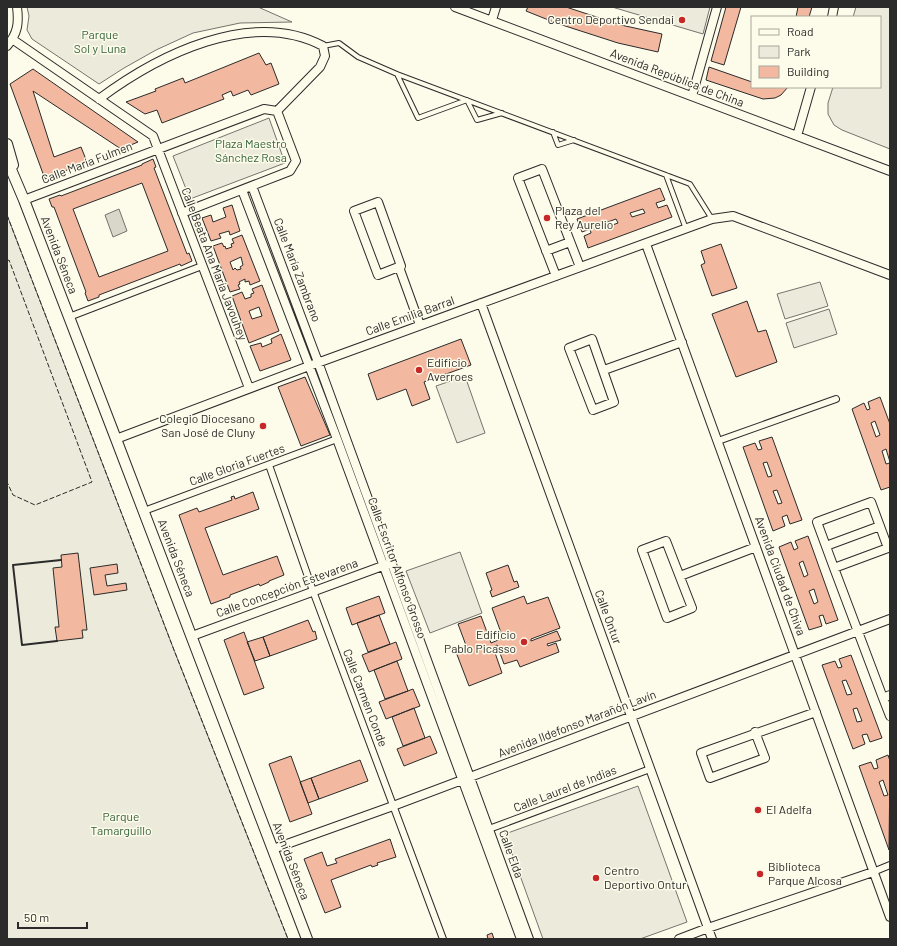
<svg xmlns="http://www.w3.org/2000/svg" width="897" height="946" font-family="Barlow,sans-serif">
<rect width="100%" height="100%" fill="#fdfbea"/>
<path fill="#ecebdb" stroke="#74746e" d="M 27,7 L 258,7 L 292,22 L 240,23 L 193,33 L 156,50 L 124,68 L 99,84 L 32,39 L 27,30 L 29,16 Z
M 612,7 L 710,7 L 703,34 Z
M 856,7 L 890,7 L 890,149 L 842,130 L 834,125 L 828,114 L 828,103 L 833,87 L 880,87 L 880,17 L 853,17 Z
M 269,118 L 285,163 L 190,199 L 173,156 Z
M 7,215 L 174,650 L 288,939 L 7,939 Z
M 820,282 L 828,306 L 785,319 L 777,294 Z
M 829,309 L 837,334 L 794,348 L 786,323 Z
M 465,376 L 485,433 L 457,443 L 436,386 Z
M 460,552 L 482,613 L 430,633 L 406,571 Z
M 638,786 L 687,922 L 640,939 L 543,939 L 505,834 Z"/>
<path fill="#d8d7c9" stroke="#74746e" d="M 119,209 L 127,231 L 113,237 L 105,215 Z"/>
<path fill="#f2b8a0" stroke="#2b2b2b" fill-rule="evenodd" d="M 528,7 L 566,7 L 621,25 L 662,34 L 658,52 L 618,43 L 556,23 L 526,11 Z
M 726,7 L 741,7 L 724,65 L 711,61 Z
M 798,7 L 812,7 L 809,17 L 796,17 Z
M 259,53 L 266,65 L 271,63 L 279,84 L 251,95 L 248,90 L 233,96 L 231,91 L 222,95 L 224,99 L 162,123 L 157,110 L 145,114 L 126,102 L 156,91 L 155,89 L 183,78 L 185,83 Z
M 709,67 L 752,82 L 752,87 L 788,87 L 781,95 L 775,98 L 763,99 L 706,80 Z
M 33,69 L 138,142 L 121,149 L 33,91 L 54,157 L 81,147 L 87,162 L 45,179 L 10,84 Z
M 153,159 L 156,167 L 154,168 L 187,254 L 189,253 L 192,261 L 181,266 L 180,264 L 99,295 L 99,297 L 88,301 L 85,293 L 86,292 L 54,207 L 52,207 L 49,199 L 60,195 L 61,196 L 142,165 L 142,164 ZM 142,183 L 168,251 L 99,277 L 73,209 Z
M 660,188 L 665,200 L 656,203 L 658,208 L 667,205 L 672,217 L 588,248 L 584,236 L 591,233 L 590,229 L 582,232 L 577,219 ZM 643,209 L 645,213 L 632,217 L 630,213 ZM 616,219 L 618,223 L 604,228 L 602,224 Z
M 232,205 L 240,231 L 230,235 L 229,231 L 219,234 L 221,238 L 211,241 L 202,218 L 211,215 L 213,222 L 226,217 L 223,208 Z
M 242,235 L 260,281 L 250,285 L 249,281 L 245,282 L 245,279 L 239,282 L 240,284 L 238,285 L 240,289 L 230,292 L 213,246 L 222,243 L 224,247 L 225,246 L 226,249 L 232,247 L 231,244 L 234,243 L 232,239 ZM 241,257 L 243,265 L 240,267 L 241,269 L 237,270 L 235,268 L 233,270 L 230,262 Z
M 721,244 L 737,288 L 712,296 L 701,265 L 705,263 L 701,251 Z
M 262,285 L 279,331 L 249,343 L 232,296 L 242,292 L 245,299 L 251,297 L 251,294 L 254,293 L 252,289 ZM 259,307 L 262,316 L 252,319 L 249,311 Z
M 747,301 L 758,332 L 766,330 L 777,362 L 736,377 L 712,314 Z
M 281,334 L 291,360 L 260,371 L 250,346 L 261,343 L 262,347 L 272,343 L 271,339 Z
M 461,339 L 471,365 L 424,382 L 430,399 L 412,406 L 406,389 L 377,400 L 368,374 Z
M 305,377 L 330,435 L 301,446 L 278,387 Z
M 880,397 L 890,424 L 890,462 L 886,449 L 882,451 L 886,464 L 890,463 L 890,487 L 881,490 L 852,409 L 864,403 L 867,410 L 870,409 L 868,402 ZM 875,421 L 880,435 L 876,437 L 871,423 Z
M 772,437 L 802,520 L 790,524 L 787,515 L 782,517 L 785,526 L 773,531 L 743,447 L 755,443 L 758,450 L 762,449 L 759,441 ZM 767,462 L 772,476 L 768,477 L 763,463 ZM 777,490 L 782,503 L 778,504 L 773,491 Z
M 253,492 L 259,509 L 205,528 L 223,575 L 277,556 L 284,575 L 269,581 L 269,582 L 260,586 L 259,584 L 230,595 L 230,597 L 211,604 L 179,515 L 197,508 L 199,512 L 232,500 L 231,497 L 234,496 L 235,499 Z
M 808,536 L 838,620 L 826,624 L 823,615 L 819,616 L 822,626 L 809,630 L 779,547 L 791,542 L 794,550 L 798,548 L 795,541 ZM 803,561 L 808,575 L 804,577 L 799,563 ZM 814,589 L 818,602 L 814,604 L 809,591 Z
M 78,553 L 87,630 L 82,630 L 83,638 L 57,641 L 55,627 L 59,627 L 53,568 L 62,567 L 61,555 Z
M 117,564 L 118,573 L 105,575 L 107,586 L 126,583 L 127,590 L 94,595 L 90,568 Z
M 508,565 L 514,582 L 517,581 L 519,587 L 492,597 L 490,591 L 492,590 L 486,573 Z
M 379,596 L 385,613 L 352,625 L 346,608 Z
M 524,596 L 527,604 L 548,597 L 560,628 L 531,639 L 531,641 L 557,631 L 561,640 L 547,644 L 548,646 L 556,643 L 559,652 L 520,667 L 517,660 L 504,664 L 497,645 L 493,647 L 502,673 L 469,686 L 456,652 L 467,648 L 458,624 L 481,616 L 491,643 L 503,638 L 492,608 Z
M 379,615 L 390,644 L 368,652 L 357,623 Z
M 308,620 L 313,632 L 315,631 L 317,639 L 270,656 L 263,637 Z
M 244,632 L 264,688 L 244,695 L 224,640 Z
M 263,637 L 270,656 L 255,661 L 247,642 Z
M 396,642 L 402,659 L 369,672 L 362,655 Z
M 851,655 L 882,738 L 870,742 L 867,734 L 862,735 L 865,744 L 853,749 L 822,665 L 835,661 L 838,668 L 842,667 L 839,659 ZM 846,680 L 852,694 L 847,695 L 842,681 ZM 857,708 L 862,721 L 857,722 L 853,709 Z
M 397,661 L 408,691 L 385,699 L 374,670 Z
M 413,689 L 420,706 L 386,719 L 379,702 Z
M 414,708 L 425,738 L 403,746 L 392,717 Z
M 430,736 L 437,753 L 404,766 L 397,749 Z
M 888,755 L 890,761 L 889,850 L 859,766 L 871,762 L 874,769 L 878,768 L 876,760 ZM 883,780 L 888,795 L 884,796 L 879,782 Z
M 291,756 L 312,814 L 290,822 L 269,764 Z
M 360,760 L 368,781 L 319,799 L 311,778 Z
M 311,778 L 319,799 L 308,803 L 300,782 Z
M 390,839 L 396,857 L 377,863 L 378,865 L 372,867 L 371,865 L 331,880 L 341,907 L 325,913 L 304,859 L 322,852 L 327,866 L 337,863 L 335,859 Z
M 492,933 L 494,939 L 488,939 L 487,935 Z"/>
<g fill="none" stroke-linecap="round" stroke-linejoin="round">
<defs>
<path id="service" d="M 323,46 L 339,43 L 358,57 L 397,74 L 690,184 L 712,219
M 397,74 L 418,118 L 467,100 L 477,120 L 502,113
M 553,132 L 558,145 L 574,140
M 666,175 L 686,229"/>
<path id="pedestrian" d="M 69,317 L 202,266
M 718,441 L 836,399
M 269,465 L 313,591 L 443,939
M 144,511 L 337,439
M 489,829 L 650,769
M 873,872 L 890,865"/>
<path id="minor" d="M 455,7 L 890,171
M 832,17 L 834,7
M 492,20 L 496,7
M 12,39 L 153,136 L 249,388
M 7,46 C 18,33 19,23 17,7
M 692,96 L 717,7
M 99,99 C 158,55 251,8 323,46 L 325,56 L 320,67 L 277,111
M 797,136 L 811,87
M 252,186 L 318,362 L 529,939
M 242,190 L 337,439 L 521,939
M 24,200 L 264,109 L 277,111
M 378,202 L 401,266 L 378,275 L 354,211 Z
M 182,213 L 290,171 L 296,161 L 277,111
M 646,244 L 890,917
M 546,251 L 570,242
M 399,267 L 420,325
M 556,276 L 518,178 L 542,169 L 580,267
M 481,303 L 712,939
M 592,339 L 614,402 L 593,410 L 569,348 Z
M 604,370 L 682,342
M 116,439 L 309,366 L 712,219 L 733,216 L 890,275
M 871,502 L 888,548 L 834,568 L 817,522 Z
M 666,541 L 692,608 L 667,618 L 642,550 Z
M 826,546 L 880,526
M 834,568 L 883,698
M 680,576 L 756,547
M 192,636 L 388,564
M 890,695 L 883,698 L 890,716
M 755,732 L 765,758 L 710,778 L 701,753 L 816,712
M 273,849 L 393,806 L 890,619
M 679,939 L 708,928 L 873,872"/>
<path id="tertiary" d="M 7,144 L 13,165
M 7,160 L 24,200 L 116,439 L 307,939"/>
</defs>
<use href="#service" stroke="#2b2b2b" stroke-width="6"/>
<use href="#pedestrian" stroke="#2b2b2b" stroke-width="8"/>
<use href="#minor" stroke="#2b2b2b" stroke-width="10"/>
<use href="#tertiary" stroke="#2b2b2b" stroke-width="12"/>
<use href="#service" stroke="#fdfbea" stroke-width="4"/>
<use href="#pedestrian" stroke="#fdfbea" stroke-width="6"/>
<use href="#minor" stroke="#fdfbea" stroke-width="8"/>
<use href="#tertiary" stroke="#fdfbea" stroke-width="10"/>
<path stroke="#2b2b2b" stroke-width="1" stroke-dasharray="5 2" stroke-linecap="butt" d="M 7,215 L 174,650 L 288,939
M 7,261 L 9,260 L 92,482 L 35,505 L 13,495 L 7,482"/>
<path stroke="#2b2b2b" stroke-width="2" d="M 57,641 L 22,645 L 13,565 L 61,560"/>
</g>
<g fill="#c62828" stroke="#fdfbea" stroke-width="1.5">
<circle cx="682" cy="20" r="4"/>
<circle cx="547" cy="218" r="4"/>
<circle cx="419" cy="370" r="4"/>
<circle cx="263" cy="426" r="4"/>
<circle cx="524" cy="642" r="4"/>
<circle cx="758" cy="810" r="4"/>
<circle cx="760" cy="874" r="4"/>
<circle cx="596" cy="878" r="4"/>
</g>
<g text-anchor="middle" stroke-width="3" stroke-linejoin="round" paint-order="stroke">
<g font-size="12" fill="#2b2b2b" stroke="#fdfbea" text-anchor="start">
<text x="674" y="24" text-anchor="end">Centro Deportivo Sendai</text>
<text x="555" y="215">Plaza del<tspan x="555" dy="14">Rey Aurelio</tspan></text>
<text x="427" y="367">Edificio<tspan x="427" dy="14">Averroes</tspan></text>
<text x="255" y="423" text-anchor="end">Colegio Diocesano<tspan x="255" dy="14">San José de Cluny</tspan></text>
<text x="516" y="639" text-anchor="end">Edificio<tspan x="516" dy="14">Pablo Picasso</tspan></text>
<text x="766" y="814">EI Adelfa</text>
<text x="768" y="871">Biblioteca<tspan x="768" dy="14">Parque Alcosa</tspan></text>
<text x="604" y="875">Centro<tspan x="604" dy="14">Deportivo Ontur</tspan></text>
</g>
<g font-size="12" fill="#34623c" stroke="#fdfbea">
<text x="100" y="39">Parque<tspan x="100" dy="14">Sol y Luna</tspan></text>
<text x="251" y="148">Plaza Maestro<tspan x="251" dy="14">Sánchez Rosa</tspan></text>
<text x="121" y="821">Parque<tspan x="121" dy="14">Tamarguillo</tspan></text>
</g>
<g font-size="12" fill="#2b2b2b" stroke="#fdfbea">
<text transform="translate(677 78) rotate(21)" y="4">Avenida República de China</text>
<text transform="translate(87 163) rotate(-21)" y="4">Calle María Fulmen</text>
<text transform="translate(59 255) rotate(69)" y="4">Avenida Séneca</text>
<text transform="translate(214 264) rotate(69)" y="4">Calle Beata Ana María Javouhey</text>
<text transform="translate(297 270) rotate(69)" y="4">Calle María Zambrano</text>
<text transform="translate(410 316) rotate(-20)" y="4">Calle Emilia Barral</text>
<text transform="translate(237 465) rotate(-20)" y="4">Calle Gloria Fuertes</text>
<text transform="translate(176 558) rotate(69)" y="4">Avenida Séneca</text>
<text transform="translate(397 568) rotate(70)" y="4">Calle Escritor Alfonso Grosso</text>
<text transform="translate(780 576) rotate(70)" y="4">Avenida Ciudad de Chiva</text>
<text transform="translate(287 588) rotate(-20)" y="4">Calle Concepción Estevarena</text>
<text transform="translate(608 617) rotate(70)" y="4">Calle Ontur</text>
<text transform="translate(365 698) rotate(69)" y="4">Calle Carmen Conde</text>
<text transform="translate(577 724) rotate(-21)" y="4">Avenida Ildefonso Marañón Lavín</text>
<text transform="translate(565 789) rotate(-21)" y="4">Calle Laurel de Indias</text>
<text transform="translate(511 854) rotate(70)" y="4">Calle Elda</text>
<text transform="translate(291 861) rotate(69)" y="4">Avenida Séneca</text>
</g>
</g>
<rect width="897" height="946" fill="none" stroke="#2b2b2b" stroke-width="16"/>
<rect x="751" y="16" width="130" height="72" fill="#fdfbea" stroke="#a9a89e"/>
<rect x="759" y="29" width="20" height="6" fill="#fdfbea" stroke="#a9a89e"/>
<text x="787" y="36" font-size="12" fill="#2b2b2b">Road</text>
<rect x="759" y="46" width="20" height="12" fill="#ecebdb" stroke="#a9a89e"/>
<text x="787" y="56" font-size="12" fill="#2b2b2b">Park</text>
<rect x="759" y="66" width="20" height="12" fill="#f2b8a0" stroke="#a9a89e"/>
<text x="787" y="76" font-size="12" fill="#2b2b2b">Building</text>
<path d="M18 922v6h69v-6" fill="none" stroke="#2b2b2b" stroke-width="2"/>
<text x="24" y="922" font-size="12" fill="#2b2b2b" stroke="#fdfbea" stroke-width="3" paint-order="stroke">50 m</text>
</svg>
